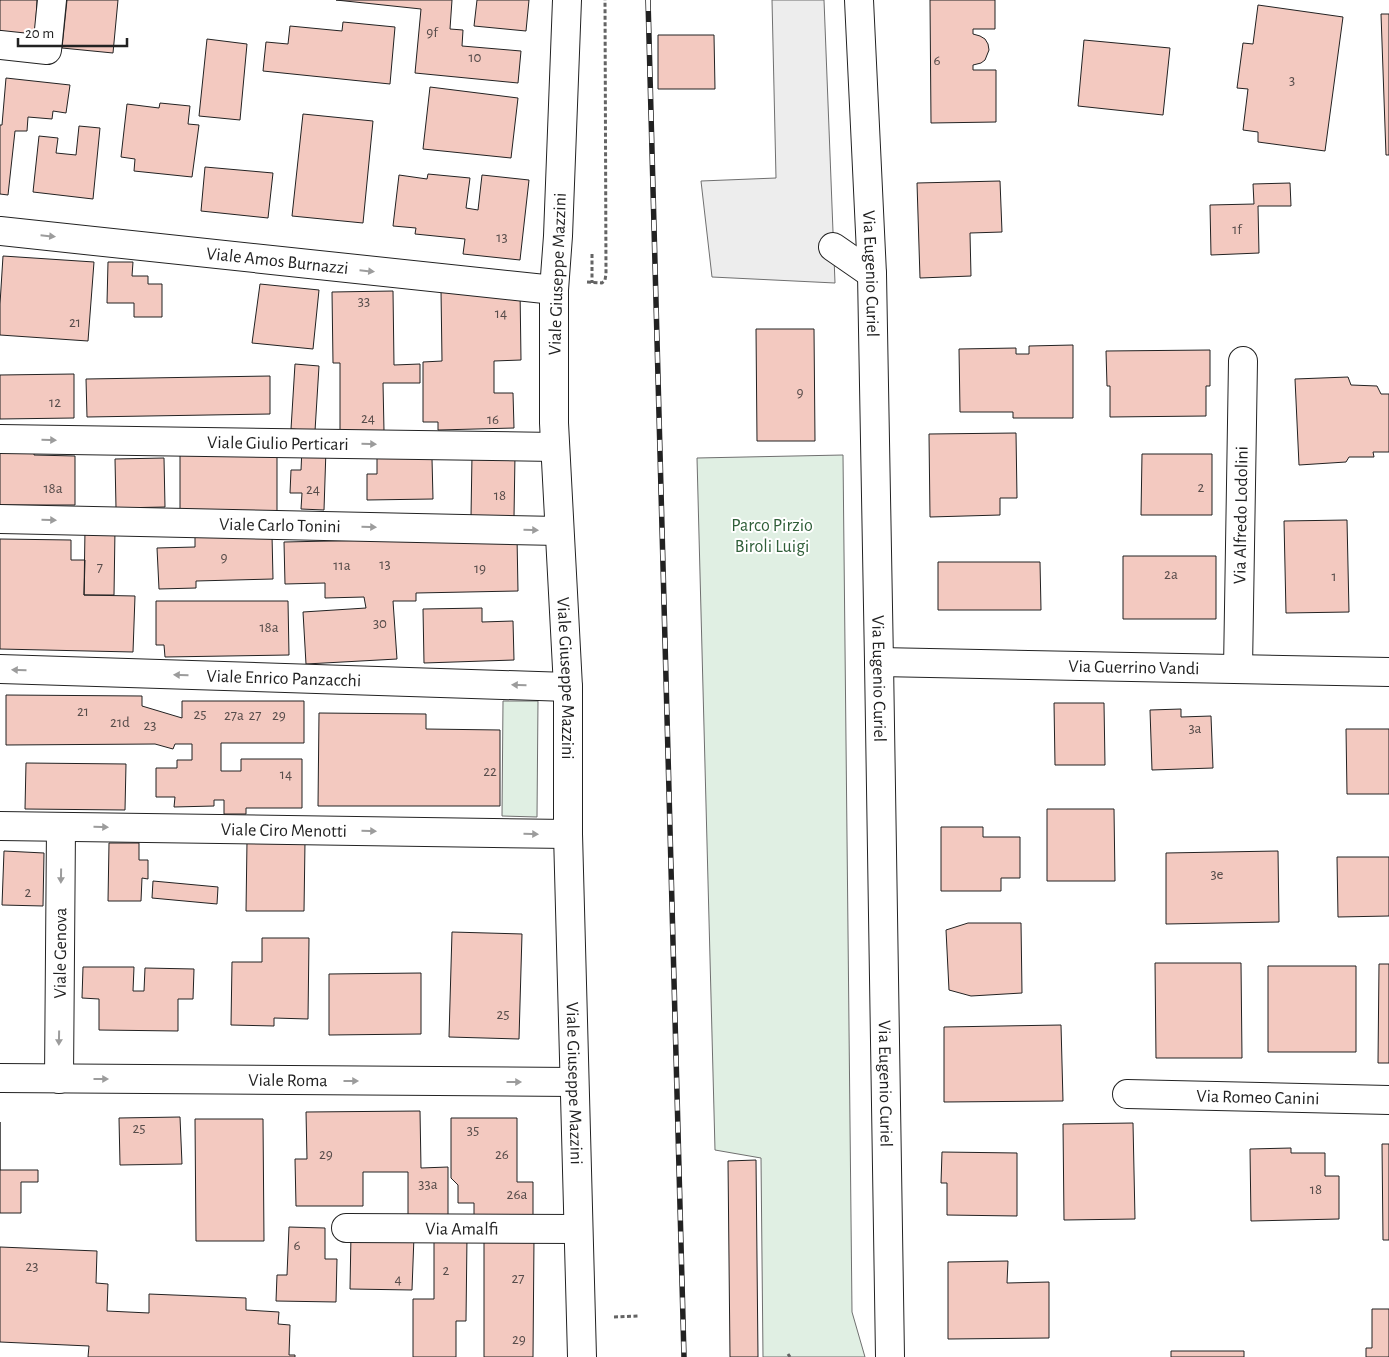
<svg xmlns="http://www.w3.org/2000/svg" width="1389" height="1357" font-family="'Alegreya Sans',sans-serif">
	<rect width="100%" height="100%" fill="#fff"/>
	<path fill="#e0efe3" stroke="#6f6f6f" d="M843 455 852 1312 865 1357H763L761 1158 715 1150 697 458Z
		M503 701H538L537 817 502 816Z"/>
	<path fill="#ededed" stroke="#6f6f6f" d="M772 0H824L835 283 712 277 701 181 776 178Z"/>
	<path fill="#f3c9c0" stroke="#222" d="M0 0H37L35 40 0 38Z
		M67 0H118L113 53 62 48Z
		M336 0H452L450 29 463 30 462 46 521 51 518 83 415 73 421 9Z
		M477 0H529L526 31 474 26Z
		M930 0H995V29H973V34L980 36 985 39 988 44 989 50 985 60 981 63 973 65V70H996V122L931 123Z
		M1258 5 1343 17 1325 151 1258 142V132L1243 130 1248 89 1237 88 1243 43 1253 44Z
		M1381 14H1389V155H1386Z
		M343 22 395 27 390 84 263 71 266 42 288 44 290 26 342 31Z
		M658 35H714L715 89H658Z
		M207 39 247 44 240 120 199 116Z
		M1084 40 1170 48 1163 115 1078 106Z
		M6 78 70 85 66 113 53 111 52 119 28 117 27 131H15L8 195 0 194V125H2Z
		M430 87 518 98 511 158 423 149Z
		M160 103 190 106 188 124 199 125 192 177 134 171 135 159 121 157 127 104 159 108Z
		M303 114 373 121 363 223 292 216Z
		M79 126 100 128 93 199 33 192 39 136 58 138 56 153 76 155Z
		M205 167 273 173 268 218 201 211Z
		M428 174 470 178 466 208 478 210 482 175 529 180 520 260 463 254 465 239 415 234 416 228 393 226 399 175 427 179Z
		M1000 181 1002 232 970 233 971 276 920 278 917 183Z
		M1290 183 1291 206H1258L1259 253 1211 255 1210 205 1254 204 1253 184Z
		M3 256 94 262 88 341 0 335V304Z
		M108 262H133L132 276H148V284H162V317H134V303H107Z
		M260 284 319 290 313 349 252 343Z
		M520 289 521 360 494 361V393H513L514 428 438 430V422H423V362L442 361 441 290Z
		M393 291 394 365 420 364V383H383L384 431H340V363H333L332 292Z
		M756 329H814L815 441H757Z
		M1073 345V418H1013V412H960L959 349 1016 348V354H1029V346Z
		M1210 350V386H1206V416L1110 417V386H1107L1106 351Z
		M295 364 319 366 315 431 291 429Z
		M74 374V418L0 419V375Z
		M270 376V414L87 417 86 379Z
		M1348 377 1351 385 1377 386 1381 394H1389V452H1373L1374 457H1349L1346 462 1299 465 1295 379Z
		M1016 433 1017 498H1000V515L930 517 929 434Z
		M302 448 326 449 324 510 301 509 302 493H290L291 470H301Z
		M0 449 34 450V455L75 456V505H0Z
		M277 454V515L180 517V455Z
		M1142 454H1212V515H1141Z
		M472 455H515L514 517H471Z
		M377 457 432 459 433 499 367 500V474H377Z
		M164 458 165 507 116 508 115 459Z
		M1347 520 1349 612 1286 613 1284 521Z
		M85 529H115L114 595H84Z
		M272 535 273 579 196 581V588L159 589 157 548 195 547V537Z
		M517 537 518 591 416 593V601H393L397 659 306 664 303 612 366 608 364 597 325 598V583L285 584 284 542Z
		M0 539 71 540V560H85L84 595 135 596 133 652 0 649Z
		M1123 556H1216V619H1123Z
		M938 562H1040L1041 610H938Z
		M156 601H288L289 655 165 657 164 645H156Z
		M482 608V622L513 621 514 660 424 663 423 609Z
		M6 695 142 696V706L182 718V701H304V743H221V771H241V759H302V808H246V814H224V800H214V806L174 807 175 797H156V768H177V760H192V744H175L173 749 155 744 6 745Z
		M1054 703H1104L1105 765H1055Z
		M1181 709V717L1211 716 1213 768 1152 770 1150 710Z
		M319 713 426 714V729L500 730V806H318Z
		M1346 729H1389V794H1347Z
		M26 763 126 764 125 810 25 809Z
		M1047 809H1114L1115 881H1047Z
		M941 827H983V837H1020V878H1001V891H941Z
		M247 841 305 842 304 911H246Z
		M109 843H139V860H148V879L142 878 141 901H108Z
		M4 851 44 853 43 906 2 905Z
		M1278 851 1279 922 1166 924V853Z
		M1337 857H1389V916L1338 917Z
		M153 881 218 887 217 904 152 898Z
		M968 923H1021L1022 993 971 996 949 990 946 930Z
		M452 932 522 934 519 1039 449 1037Z
		M262 938H309L308 1019 274 1018V1026L231 1025 232 962H262Z
		M1155 963H1241L1242 1058H1156Z
		M1379 964H1389V1063H1378Z
		M1268 966H1356V1052H1268Z
		M83 967H134L133 991H144L145 968 194 969 193 999H178V1031L99 1030V999L82 998Z
		M421 973V1034L329 1035V974Z
		M1061 1025 1063 1101 944 1102V1027Z
		M420 1111 421 1168 448 1167V1218H408V1172H363V1206H296L295 1159H307L306 1112Z
		M180 1117 182 1164 120 1165 119 1118Z
		M451 1118H517V1182H533V1225H474V1203H458V1185L451 1178Z
		M195 1119H263L264 1241H196Z
		M0 1122V1170H38V1182H21V1213H0Z
		M1133 1123 1135 1219 1064 1220 1063 1124Z
		M1382 1144H1389V1240H1383Z
		M1291 1148V1153H1325V1176H1339V1219L1251 1221 1250 1149Z
		M942 1152 1017 1153V1216L947 1215V1183H941Z
		M756 1160 758 1357H730L728 1161Z
		M289 1227 325 1228V1259H337L336 1302 276 1301 277 1275H287Z
		M351 1235 414 1236 412 1290 350 1289Z
		M434 1236H467L466 1321H456V1357H413V1299H434Z
		M484 1239H534L533 1357H484Z
		M0 1247 97 1251 96 1283 108 1284 107 1311 149 1313V1294L246 1298V1310L279 1312 278 1324 290 1325 289 1355H295V1357H88L89 1346 0 1342Z
		M1008 1261 1007 1283 1049 1282V1338L948 1339V1262Z
		M1372 1309H1389V1357H1366V1348H1372Z
		M1171 1351H1244V1357H1171Z"/>
	<g fill="none" stroke-linecap="round" stroke-linejoin="round">
		<defs>
			<g id="minor">
				<path id="s1" d="M567 0 558 236 554 290V423L568 687V834L582 1357"/>
				<path id="s2" d="M859 0 872 274 879 662 890 1357"/>
				<path d="M0 45 47 50 52 0"/>
				<path id="s3" d="M0 231 554 290"/>
				<path d="M833 247 872 274"/>
				<path id="s4" d="M0 439 555 447"/>
				<path id="s5" d="M0 519 559 531"/>
				<path id="s6" d="M879 662 1389 672"/>
				<path id="s7" d="M0 669 568 687"/>
				<path id="s8" d="M1238 669 1243 361"/>
				<path id="s9" d="M0 826 568 834"/>
				<path id="s10" d="M0 1078 574 1082"/>
				<path id="s11" d="M59 1079 61 827"/>
				<path id="s12" d="M1127 1094 1389 1100"/>
				<path id="s13" d="M346 1228 578 1229"/>
			</g>
		</defs>
		<use href="#minor" stroke="#222" stroke-width="30"/>
		<path stroke="#646464" stroke-width="3" stroke-dasharray="4 2.5" stroke-linecap="butt" d="M592 254V283
			M587 282 602 283 605 280 606 274 605 0
			M614 1317 638 1316
			M788 1354 790 1357"/>
		<use href="#minor" stroke="#fff" stroke-width="28"/>
		<defs>
			<path id="rail" d="M648 0 684 1357"/>
		</defs>
		<use href="#rail" stroke="#222" stroke-width="5.5"/>
		<use href="#rail" stroke="#fff" stroke-width="4" stroke-dasharray="11" stroke-linecap="butt"/>
	</g>
	<defs><path id="oneway-solid" d="M-6-.8H1V-3.2L6.5 0L1 3.2V.8H-6Z" transform="scale(1.25)"/></defs>
	<g fill="#9c9c9c">
		<use href="#oneway-solid" transform="translate(48 236) rotate(6)"/>
		<use href="#oneway-solid" transform="translate(367 271) rotate(6)"/>
		<use href="#oneway-solid" transform="translate(49 440) rotate(1)"/>
		<use href="#oneway-solid" transform="translate(369 444) rotate(1)"/>
		<use href="#oneway-solid" transform="translate(49 520) rotate(1)"/>
		<use href="#oneway-solid" transform="translate(369 527) rotate(1)"/>
		<use href="#oneway-solid" transform="translate(531 530) rotate(1)"/>
		<use href="#oneway-solid" transform="translate(19 670) rotate(-178)"/>
		<use href="#oneway-solid" transform="translate(181 675) rotate(-178)"/>
		<use href="#oneway-solid" transform="translate(519 685) rotate(-178)"/>
		<use href="#oneway-solid" transform="translate(101 827) rotate(1)"/>
		<use href="#oneway-solid" transform="translate(369 831) rotate(1)"/>
		<use href="#oneway-solid" transform="translate(531 834) rotate(1)"/>
		<use href="#oneway-solid" transform="translate(61 876) rotate(91)"/>
		<use href="#oneway-solid" transform="translate(59 1038) rotate(91)"/>
		<use href="#oneway-solid" transform="translate(101 1079)"/>
		<use href="#oneway-solid" transform="translate(351 1081)"/>
		<use href="#oneway-solid" transform="translate(514 1082)"/>
	</g>
	<g text-anchor="middle" stroke-width="4" stroke-linejoin="round" paint-order="stroke">
		<g font-size="15" fill="#564c4a">
			<text x="432" y="37">9f</text>
			<text x="475" y="62">10</text>
			<text x="937" y="65">6</text>
			<text x="1292" y="85">3</text>
			<text x="1237" y="234">1f</text>
			<text x="502" y="242">13</text>
			<text x="364" y="306">33</text>
			<text x="501" y="318">14</text>
			<text x="75" y="327">21</text>
			<text x="800" y="397">9</text>
			<text x="55" y="407">12</text>
			<text x="368" y="423">24</text>
			<text x="493" y="424">16</text>
			<text x="1201" y="492">2</text>
			<text x="53" y="493">18a</text>
			<text x="313" y="494">24</text>
			<text x="500" y="500">18</text>
			<text x="224" y="562">9</text>
			<text x="385" y="569">13</text>
			<text x="342" y="570">11a</text>
			<text x="100" y="572">7</text>
			<text x="480" y="573">19</text>
			<text x="1171" y="579">2a</text>
			<text x="1334" y="581">1</text>
			<text x="380" y="628">30</text>
			<text x="269" y="632">18a</text>
			<text x="83" y="716">21</text>
			<text x="200" y="719">25</text>
			<text x="234" y="720">27a</text>
			<text x="255" y="720">27</text>
			<text x="279" y="720">29</text>
			<text x="120" y="727">21d</text>
			<text x="150" y="730">23</text>
			<text x="1195" y="733">3a</text>
			<text x="490" y="776">22</text>
			<text x="286" y="779">14</text>
			<text x="1217" y="879">3e</text>
			<text x="28" y="897">2</text>
			<text x="503" y="1019">25</text>
			<text x="139" y="1133">25</text>
			<text x="473" y="1135">35</text>
			<text x="326" y="1159">29</text>
			<text x="502" y="1159">26</text>
			<text x="428" y="1189">33a</text>
			<text x="1316" y="1194">18</text>
			<text x="517" y="1199">26a</text>
			<text x="297" y="1250">6</text>
			<text x="32" y="1271">23</text>
			<text x="446" y="1275">2</text>
			<text x="518" y="1283">27</text>
			<text x="398" y="1284">4</text>
			<text x="519" y="1344">29</text>
		</g>
		<g font-size="18" fill="#222" stroke="#fff">
			<text dy="6" stroke="none"><textPath href="#s3" startOffset="279">Viale Amos Burnazzi</textPath></text>
			<text dy="6" stroke="none"><textPath href="#s2" startOffset="274">Via Eugenio Curiel</textPath></text>
			<text transform="translate(557 274) rotate(-88)" y="6">Viale Giuseppe Mazzini</text>
			<text dy="6" stroke="none"><textPath href="#s4" startOffset="278">Viale Giulio Perticari</textPath></text>
			<text dy="6" stroke="none"><textPath href="#s8" startOffset="154">Via Alfredo Lodolini</textPath></text>
			<text dy="6" stroke="none"><textPath href="#s5" startOffset="280">Viale Carlo Tonini</textPath></text>
			<text dy="6" stroke="none"><textPath href="#s6" startOffset="255">Via Guerrino Vandi</textPath></text>
			<text dy="6" stroke="none"><textPath href="#s7" startOffset="284">Viale Enrico Panzacchi</textPath></text>
			<text dy="6" stroke="none"><textPath href="#s1" startOffset="679">Viale Giuseppe Mazzini</textPath></text>
			<text dy="6" stroke="none"><textPath href="#s2" startOffset="679">Via Eugenio Curiel</textPath></text>
			<text dy="6" stroke="none"><textPath href="#s9" startOffset="284">Viale Ciro Menotti</textPath></text>
			<text dy="6" stroke="none"><textPath href="#s11" startOffset="126">Viale Genova</textPath></text>
			<text dy="6" stroke="none"><textPath href="#s10" startOffset="288">Viale Roma</textPath></text>
			<text dy="6" stroke="none"><textPath href="#s1" startOffset="1084">Viale Giuseppe Mazzini</textPath></text>
			<text dy="6" stroke="none"><textPath href="#s2" startOffset="1084">Via Eugenio Curiel</textPath></text>
			<text dy="6" stroke="none"><textPath href="#s12" startOffset="131">Via Romeo Canini</textPath></text>
			<text dy="6" stroke="none"><textPath href="#s13" startOffset="116">Via Amalfi</textPath></text>
		</g>
		<g font-size="18" fill="#2f5e38" stroke="#fff">
			<text x="772" y="531">Parco Pirzio<tspan x="772" dy="21">Biroli Luigi</tspan></text>
		</g>
	</g>
	<path d="M18 38v8h109v-8" fill="none" stroke="#222222" stroke-width="2.5"/>
	<text x="25" y="38" font-size="15" fill="#222222" stroke="#ffffff" stroke-width="4" paint-order="stroke">20 m</text>
</svg>
